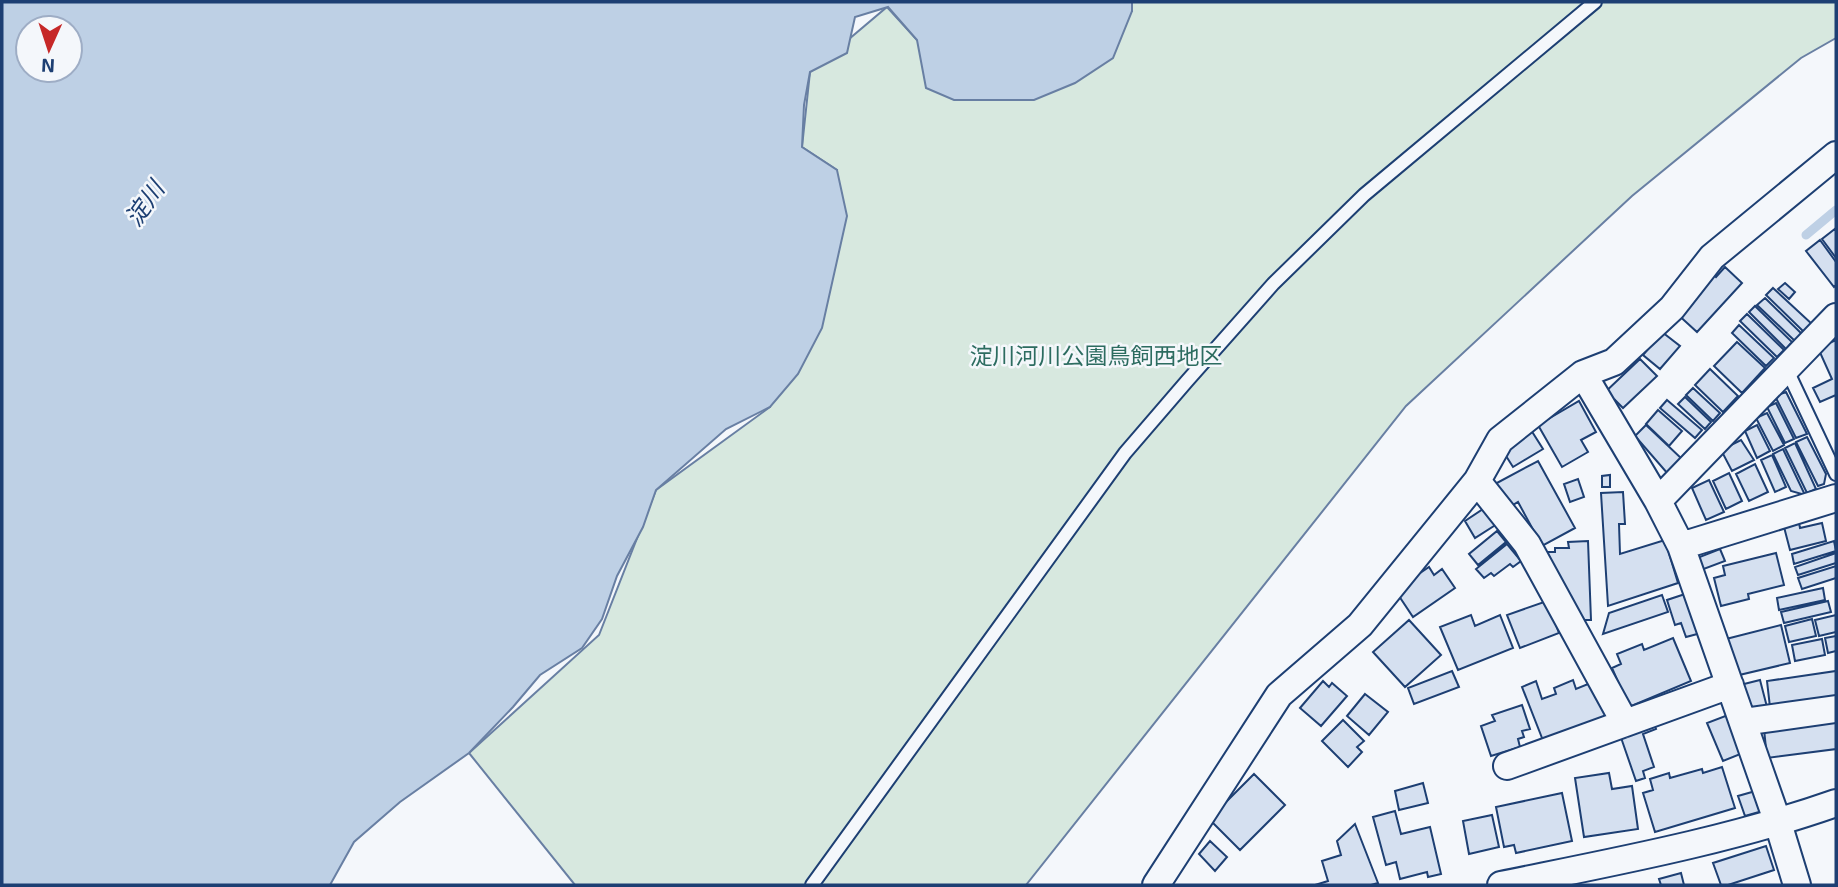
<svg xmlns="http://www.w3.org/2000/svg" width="1838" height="887" font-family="'Exo 2','Noto Sans JP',sans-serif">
	<rect width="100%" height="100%" fill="#f4f7fb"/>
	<path fill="#d7e8df" stroke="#687fa3" stroke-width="2" d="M1132 2H1836V38L1801 58 1632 196 1406 406 1026 885H575L469 753 599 635 656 490 770 407 837 170 802 147 810 72 887 7 917 40 1132 11Z"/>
	<path fill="#bed0e5" stroke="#687fa3" stroke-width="2" fill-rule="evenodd" d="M2 2H1132V11L1113 58 1075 83 1034 100H954L926 88 917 40 888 7 855 17 847 53 810 72 804 105 802 147 837 170 847 216 822 328 798 374 770 407 726 429 656 490 643 527 617 576 602 619 582 648 540 675 513 707 469 753 400 802 354 842 330 885H2ZM28 28H70V70H28Z"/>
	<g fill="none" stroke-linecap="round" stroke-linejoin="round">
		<path stroke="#bed0e5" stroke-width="9" d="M1806 235 1836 210"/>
	</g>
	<path fill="#d5e0f0" stroke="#1d3f73" stroke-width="2" d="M1836 228V258L1822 239Z
		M1820 240 1836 262V285L1834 287 1806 251Z
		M1725 267 1742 283 1697 332 1675 312 1711 272 1716 277Z
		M1785 283 1795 292 1789 299 1778 289Z
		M1773 288 1813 325 1805 333 1766 295Z
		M1765 298 1803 335 1796 342 1757 305Z
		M1755 306 1792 342 1786 349 1749 312Z
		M1747 314 1784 350 1777 357 1740 321Z
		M1739 325 1774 358 1766 366 1732 333Z
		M1662 332 1680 346 1660 369 1643 355Z
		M1836 340V395L1820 402 1813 388 1832 379 1818 348Z
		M1737 342 1765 368 1742 393 1714 366Z
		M1640 359 1657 376 1623 408 1615 400 1610 405 1601 396Z
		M1710 369 1738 396 1723 412 1695 385Z
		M1693 388 1720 413 1713 421 1686 395Z
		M1786 392 1807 434 1796 438 1775 396Z
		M1685 397 1711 422 1705 429 1678 404Z
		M1667 400 1702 430 1695 438 1660 408Z
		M1579 401 1596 432 1581 440 1588 452 1562 467 1538 425Z
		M1776 403 1794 439 1785 443 1767 407Z
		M1658 410 1682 431 1669 446 1646 424Z
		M1767 413 1784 445 1773 451 1756 418Z
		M1646 425 1682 459 1668 474 1635 436Z
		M1757 425 1770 451 1757 458 1745 431Z
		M1531 430 1543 449 1513 467 1501 448Z
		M1807 437 1826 474 1824 484 1818 486 1796 442Z
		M1741 440 1754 460 1732 471 1721 450Z
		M1795 443 1816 489 1807 493 1785 448Z
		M1783 449 1805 495 1791 491 1773 454Z
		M1772 455 1786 487 1775 492 1761 460Z
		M1538 461 1575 528 1542 546 1518 502 1508 508 1495 484Z
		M1755 464 1768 492 1749 501 1736 474Z
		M1729 473 1742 501 1726 509 1713 481Z
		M1610 475V487H1602V476Z
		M1578 479 1584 497 1570 502 1564 484Z
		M1709 480 1724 512 1706 520 1692 488Z
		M1623 492 1625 524H1619L1620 554 1665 540 1678 583 1608 606 1601 493Z
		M1486 507 1497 524 1475 538 1465 521Z
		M1799 523 1800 528 1822 523 1826 541 1790 550 1784 527Z
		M1497 531 1506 542 1478 565 1469 554Z
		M1588 541 1591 620H1575L1546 552H1555V548H1569L1568 542Z
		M1834 541 1836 551 1794 564 1792 554Z
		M1507 544 1521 561 1513 567 1510 564 1494 576 1491 573 1484 578 1476 569Z
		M1720 549 1725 561 1701 570 1697 558Z
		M1776 553 1784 585 1748 594 1749 599 1721 606 1714 578 1725 575 1723 566Z
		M1836 553V563L1798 575 1795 567Z
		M1836 566V578L1802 589 1798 578Z
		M1429 567 1434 575 1442 569 1455 588 1413 617 1395 590Z
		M1823 588 1825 600 1779 610 1777 598Z
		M1688 593 1701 633 1686 637 1681 623 1675 625 1667 600Z
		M1662 595 1668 612 1603 634 1609 613Z
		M1547 601 1559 633 1520 648 1507 615Z
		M1828 601 1831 612 1784 623 1781 612Z
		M1471 615 1475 626 1500 615 1513 648 1458 670 1440 627Z
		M1836 615V632L1819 636 1815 620Z
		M1812 619 1816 636 1789 642 1785 626Z
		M1409 620 1441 655 1405 687 1373 652Z
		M1781 625 1790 663 1735 676 1726 639Z
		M1836 636V651L1828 653 1825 638Z
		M1673 638 1691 681 1629 707 1612 668 1621 664 1617 654 1642 644 1644 650Z
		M1822 639 1825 655 1795 661 1792 645Z
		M1452 671 1459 687 1414 704 1408 688Z
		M1836 671V697L1770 707 1767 681Z
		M1573 680 1576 689 1593 682 1613 716 1544 743 1522 687 1536 681 1542 699 1556 694 1554 688Z
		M1760 680 1767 707 1746 712 1740 685Z
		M1323 681 1329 687 1332 683 1347 696 1321 726 1300 708Z
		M1365 694 1388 712 1369 735 1347 716Z
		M1522 705 1530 729 1522 731 1524 737 1518 739 1520 747 1491 756 1481 726 1495 721 1492 715Z
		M1728 715 1743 753 1723 761 1707 723Z
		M1652 718 1656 729 1643 734 1654 767 1643 771 1645 778 1636 781 1618 729Z
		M1343 720 1364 741 1357 747 1362 752 1348 767 1322 741Z
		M1836 720V749L1767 758 1764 729Z
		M1722 767 1735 808 1655 832 1643 793 1653 790 1650 779 1669 773 1670 778 1702 769 1703 773Z
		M1609 773 1612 789 1632 786 1638 829 1584 837 1575 778Z
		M1254 774 1285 805 1240 850 1209 819Z
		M1423 783 1428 803 1399 810 1395 791Z
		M1759 790 1766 810 1745 816 1738 796Z
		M1562 793 1572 841 1516 853 1514 845 1504 847 1496 807Z
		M1395 811 1401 834 1430 827 1441 874 1428 877 1427 872 1400 879 1396 862 1386 865 1373 817Z
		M1492 815 1499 847 1469 854 1463 821Z
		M1355 824 1378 883 1371 885H1315L1328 881 1322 861 1341 855 1337 841Z
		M1210 841 1227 857 1215 871 1199 854Z
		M1766 846 1774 870 1728 885H1721L1713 863Z
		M1681 873 1684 885H1661L1659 879Z"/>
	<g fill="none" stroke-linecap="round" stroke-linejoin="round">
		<defs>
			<path id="service" d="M1786 368 1836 474
				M812 885 1125 453 1187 381 1273 284 1364 195 1595 2"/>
			<path id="minor" d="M1583 374 1658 501 1681 546 1778 823 1797 885
				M1477 481 1527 544 1625 723
				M1658 501 1836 317
				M1681 546 1836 498
				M1743 722 1836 709
				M1507 766 1730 685
				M1156 885 1279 695 1360 625 1477 481 1500 440 1583 374 1614 362 1672 308 1712 257 1836 155
				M1501 885C1613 862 1728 841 1836 803"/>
		</defs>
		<use href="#service" stroke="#1d3f73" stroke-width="16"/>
		<use href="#minor" stroke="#1d3f73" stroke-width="30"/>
		<use href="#service" stroke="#f4f7fb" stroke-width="12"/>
		<use href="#minor" stroke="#f4f7fb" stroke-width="26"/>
	</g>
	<g text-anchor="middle" stroke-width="5" stroke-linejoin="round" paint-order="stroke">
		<g font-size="23" fill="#2c6c60" stroke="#f4f7fb">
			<text x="1096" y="364">淀川河川公園鳥飼西地区</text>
		</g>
		<g font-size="24" font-style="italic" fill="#1d3f73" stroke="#f4f7fb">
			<text transform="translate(145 204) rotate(-55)" y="8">淀川</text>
		</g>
	</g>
	<rect width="1838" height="887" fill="none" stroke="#1d3f73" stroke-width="7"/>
	<g transform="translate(49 49) rotate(183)"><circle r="33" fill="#f4f7fb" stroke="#9eadc5" stroke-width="2"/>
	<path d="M0-5L12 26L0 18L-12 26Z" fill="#c62828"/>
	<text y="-10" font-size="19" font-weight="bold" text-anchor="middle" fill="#1d3f73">N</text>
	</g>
</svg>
